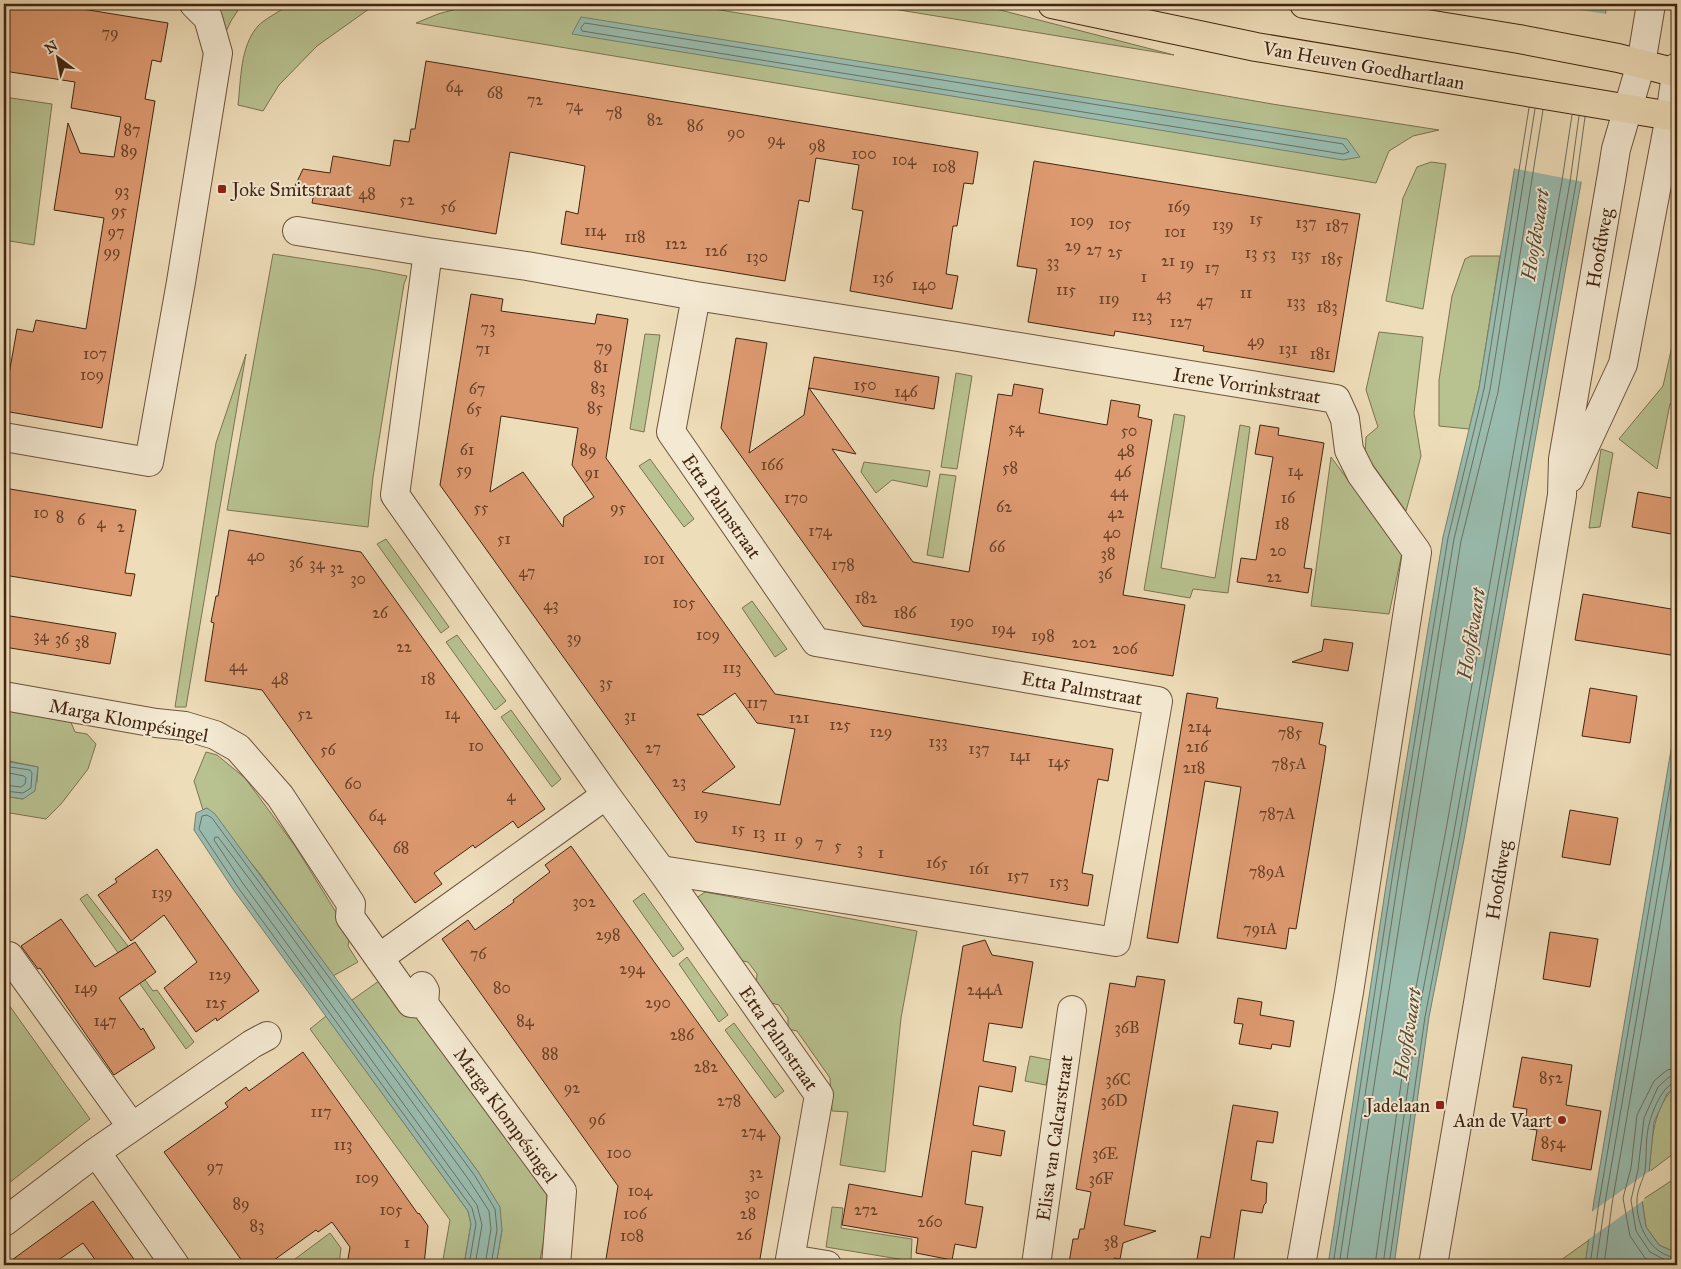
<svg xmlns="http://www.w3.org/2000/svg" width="1681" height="1269" font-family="'IM FELL Great Primer',serif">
	<rect width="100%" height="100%" fill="#eeddb9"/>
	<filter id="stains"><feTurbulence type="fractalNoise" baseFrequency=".004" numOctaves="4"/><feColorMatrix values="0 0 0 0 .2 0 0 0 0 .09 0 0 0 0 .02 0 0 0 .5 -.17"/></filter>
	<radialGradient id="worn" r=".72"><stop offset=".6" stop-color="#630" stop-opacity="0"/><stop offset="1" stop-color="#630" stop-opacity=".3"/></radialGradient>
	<path fill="#b8c190" stroke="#7d7350" d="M211 4H242L231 21 222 40V16Z
		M290 4H376L317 46 279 85 263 111 238 105C241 80 240 46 258 26 263 20 282 10 290 4Z
		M475 4H684L993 55 1272 104 1439 130 1413 136 1389 151 1376 183 416 23 438 14Z
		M862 4H977L1174 55 881 7Z
		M4 97 52 104 34 245 4 240Z
		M1431 162 1446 164 1423 309 1386 301 1403 198 1417 167Z
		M273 254 371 269 407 276 404 284 373 477 368 527 227 510Z
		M1471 256H1500L1479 388 1469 429 1439 426V380L1452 296 1465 259Z
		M1677 324V397L1670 404 1657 469 1619 439 1663 386Z
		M1379 332 1423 337 1414 413 1421 456 1406 511 1365 454 1366 437 1378 427 1366 390Z
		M645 334 660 335 644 432 630 429Z
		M246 354 186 707H175L216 443Z
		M956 373 972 376 957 469 941 467Z
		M1174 414 1185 416 1161 568 1215 578 1240 425 1250 427 1228 593 1193 589 1190 598 1144 590Z
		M1601 449 1613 453 1600 527 1589 528Z
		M1331 457 1402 553 1389 614 1311 606Z
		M650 459 694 519 684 527 639 466Z
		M864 462 930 471 927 487 892 480 876 493 861 472Z
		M940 474 956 476 943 558 927 555Z
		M386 539 449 627 441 633 377 544Z
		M752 601 787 649 775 657 742 608Z
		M457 635 506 701 495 710 446 642Z
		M4 704 67 713 75 732 87 734 96 744 88 769 61 804 46 819 4 812V796L23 799 37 782 38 767 4 760Z
		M511 710 561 779 552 787 501 717Z
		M206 752 217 755 245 778 295 846 350 935 348 946 358 962 333 976 260 874 207 808 203 810 194 781Z
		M705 892 917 931 901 1018 885 1172 840 1165 848 1112 832 1111 830 1078 797 1031 788 1029V1018L779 1005 768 1002 756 986 757 974 748 962 738 960 695 899Z
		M644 893 684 949 673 957 633 901Z
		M87 894 128 946 124 950 153 991 157 990 194 1042 186 1049 80 899Z
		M687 957 728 1015 719 1022 679 964Z
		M386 976 547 1191 545 1234 539 1265H496L502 1230 479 1173 352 1000Z
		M4 998 90 1119 4 1187Z
		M326 1016 468 1211 471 1224 464 1265H442L450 1220 310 1029Z
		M734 1023 784 1091 775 1098 725 1030Z
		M1030 1056 1051 1060 1046 1085 1025 1081Z
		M1677 1085V1151L1649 1172C1652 1141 1652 1107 1677 1085Z
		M1677 1177V1253L1659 1245 1646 1227 1642 1200Z
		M832 1207 843 1208 841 1228 912 1239 911 1261 826 1247Z
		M330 1233 341 1248 339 1265H287Z
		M1589 1240 1585 1265H1554Z"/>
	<path fill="#99bcaf" stroke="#76806f" d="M1541 4H1607L1581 183 1464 839 1429 1017 1394 1265H1328L1387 879 1443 537 1479 388Z
		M581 17 1347 139 1360 157 1343 160 572 34Z
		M1677 715V995L1675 1008 1677 1022V1085L1667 1094 1654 1122 1649 1172 1642 1200 1646 1227 1659 1245 1677 1253V1265H1585L1594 1201Z
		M4 761 38 767 35 791 23 799 4 796Z
		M207 808 215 814 479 1173 500 1207 502 1230 496 1265H464L471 1224 468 1211 233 889 194 830 196 813Z"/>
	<path fill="#eeddb9" d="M1538 4 1607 14 1584 182 1512 168Z
		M1651 1170 1644 1200 1586 1241 1590 1213Z"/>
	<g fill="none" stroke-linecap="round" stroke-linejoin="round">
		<path stroke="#6e7060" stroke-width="1" d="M585 23 1343 144 1349 152 1343 154 582 31 581 28Z
			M4 766 30 770 32 773 31 788 23 793 4 791
			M4 772 24 776 26 778 25 784 21 787 4 785
			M1677 1076 1669 1077 1658 1087 1644 1118 1638 1170 1631 1200 1636 1231 1650 1252 1671 1263 1677 1264
			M1677 1082C1664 1083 1653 1109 1650 1121 1645 1136 1647 1154 1645 1171 1643 1180 1637 1190 1637 1200 1636 1225 1650 1255 1677 1258
			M469 1265 476 1224 472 1208 237 886 199 829 202 816 207 815 212 818 475 1176 495 1209 497 1230 491 1265
			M475 1265 482 1225 477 1205 242 882 214 840 215 837H218L251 881 469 1180 489 1211 491 1229 485 1265
			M1333 1265 1392 879 1448 538 1484 389 1529 108
			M1339 1265 1398 880 1454 539 1490 390 1535 109
			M1346 1265 1406 881 1461 541 1498 392 1543 110
			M1375 1265 1411 1014 1445 835 1562 181 1572 115
			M1383 1265 1418 1016 1453 837 1570 182 1579 116
			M1389 1265 1425 1017 1459 838 1576 183 1585 117
			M1590 1265 1599 1202 1677 744
			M1596 1265 1605 1203 1677 781
			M1604 1265 1612 1204 1677 826
			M1658 1265 1645 1258 1630 1236 1623 1198 1631 1168 1637 1115 1654 1081 1667 1070 1677 1068"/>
	</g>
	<path fill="#dd9970" stroke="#422510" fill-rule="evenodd" d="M4 4H52L168 23 161 62 152 60 145 99 155 101 102 428 4 411V380H8L17 329 33 332 36 320 86 329 104 218 54 210 68 123 80 153 114 157 121 117 71 108 75 82 4 71Z
		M426 61 978 152 973 184 964 183 957 226H953L946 274 958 276 952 309 850 291 863 211 852 209 859 165 816 158 809 202 799 200 785 281 561 244 566 211 578 214 585 166 565 162 510 152 496 234 312 203 314 193 293 190 303 169 330 173 333 156 390 166 394 140 409 142 411 129H415Z
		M1034 161 1360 214 1334 372 1203 351 1204 346 1151 337 1115 331 1114 336 1028 322 1037 269 1017 266Z
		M471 294 503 299 501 311 595 324 597 314 628 319 606 458 775 694 1113 749 1108 781 1098 779 1082 873 1093 875 1088 906 696 842 440 485ZM501 416 578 428 572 465 594 497 564 517 563 527 523 472 490 492ZM735 693 757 723 795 729 780 805 702 792 735 767 697 714 703 715Z
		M736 338 767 343 749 453 804 415 814 357 939 377 934 409 809 388 856 454 832 449 913 562 969 572 998 394 1012 396 1014 384 1043 389 1039 413 1107 425 1111 400 1140 405 1138 417 1152 420 1123 595 1185 605 1173 676 863 626 721 428Z
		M1260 425 1279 428 1278 435 1324 443 1304 568 1312 569 1308 593 1237 582 1241 558 1256 560 1273 457 1255 454Z
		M4 488 136 510 125 573 135 574 131 596 4 575Z
		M1638 492 1677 499V535L1632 527Z
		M229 530 361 552 545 809 518 828 513 821 475 848 473 845 434 873 442 884 415 903 262 690 205 681 214 623 211 622 216 596H218Z
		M1583 594 1677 610V656L1575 640Z
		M4 615 116 633 110 664 4 647Z
		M1324 639 1353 643 1348 671 1292 662 1322 651Z
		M1590 688 1637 696 1630 743 1582 736Z
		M1187 693 1218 698 1216 708 1323 723 1319 744 1326 746 1324 761 1296 929 1289 928 1286 949 1217 938 1241 787 1205 781 1178 943 1147 938Z
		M1570 810 1618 818 1610 865 1562 857Z
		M571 846 780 1137 759 1265H605L618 1186 442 939 468 920 475 930 514 902 513 900 550 872 545 865Z
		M157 849 259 991 217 1021 216 1018 196 1032 164 988 197 962 164 915 131 941 98 895 117 882 115 879Z
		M61 919 95 967 135 942 156 972 119 998 141 1030 143 1028 155 1048 114 1075 40 968 38 969 21 946Z
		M1550 932 1598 939 1590 987 1543 979Z
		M985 940 992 955 1033 962 1022 1028 989 1023 983 1061 1016 1067 1012 1092 979 1086 973 1125 1005 1131 1001 1156 972 1151 965 1204 983 1207 976 1248 955 1244 952 1260 916 1253 918 1238 842 1225 849 1184 922 1197 963 946Z
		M1137 976 1165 980 1124 1225 1156 1231 1123 1243 1120 1259 1114 1258 1113 1265H1074L1075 1263H1069L1073 1239H1078L1080 1229H1084L1091 1192 1076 1189 1110 983 1135 987Z
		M1238 998 1262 1002 1260 1015 1294 1021 1290 1047 1272 1044 1271 1049 1239 1044 1243 1024 1234 1023Z
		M303 1052 418 1214 419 1213 428 1226 424 1265H347L350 1247 332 1222 318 1232 316 1230 267 1265H245L164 1152 228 1107 225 1103 246 1087 249 1091Z
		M1522 1057 1572 1065 1566 1105 1601 1111 1591 1170 1532 1160 1537 1130 1524 1128 1527 1109 1513 1107Z
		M1233 1105 1278 1112 1273 1143 1257 1141 1251 1180 1267 1183 1266 1203 1264 1205 1262 1213 1241 1210 1233 1265H1196L1201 1236 1210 1238Z
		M93 1201 138 1265H99L83 1243 51 1265H5Z"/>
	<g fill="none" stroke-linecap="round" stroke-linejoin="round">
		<defs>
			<path id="minor" d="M297 231 428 252
				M696 296 671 432 816 642 1158 701 1116 942 661 870 606 795 395 495 428 252 527 266 696 296 958 337 1336 399 1345 419 1349 450 1361 474 1417 552 1349 992 1301 1265
				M4 437 149 462 181 282 218 53 208 18 194 4
				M1570 478 1623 364 1670 116 1677 67
				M4 696 156 723 185 726 215 735 238 748 280 796 351 904 350 917 411 1003 424 1004
				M661 870 819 1095 790 1259
				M9 956 132 1127
				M379 958 606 795
				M422 986 425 991 424 1004 562 1191 556 1265
				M96 1152 175 1265
				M4 1222 96 1152 252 1044 267 1036
				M790 1265V1259L827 1265
				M1036 1265 1072 1010
				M1433 1265 1478 1003 1562 495 1563 459 1612 174 1616 149 1641 64 1651 4"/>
			<path id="major" d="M1052 4 1256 47 1677 117
				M1304 4 1519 39 1618 58 1677 73"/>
		</defs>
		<use href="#minor" stroke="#6d533a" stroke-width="30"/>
		<use href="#major" stroke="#422510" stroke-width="30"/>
		<use href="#minor" stroke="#f4e9d2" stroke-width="28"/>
		<use href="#major" stroke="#eeddb9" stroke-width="28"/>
	</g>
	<g fill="#8f2418" stroke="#f4e9d2" stroke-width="2">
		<rect x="217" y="184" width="10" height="10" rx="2.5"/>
		<rect x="1435" y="1100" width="10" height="10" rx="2.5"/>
		<circle cx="1562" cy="1120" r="5"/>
	</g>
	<g text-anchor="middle" stroke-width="4" stroke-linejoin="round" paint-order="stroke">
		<g font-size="16" fill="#694228">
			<text x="110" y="38">79</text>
			<text x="454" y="92">64</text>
			<text x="495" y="98">68</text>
			<text x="535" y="105">72</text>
			<text x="574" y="111">74</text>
			<text x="614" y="118">78</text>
			<text x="655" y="125">82</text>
			<text x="695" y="131">86</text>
			<text x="132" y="135">87</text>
			<text x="736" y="138">90</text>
			<text x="776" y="145">94</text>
			<text x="817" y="151">98</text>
			<text x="129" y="156">89</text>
			<text x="864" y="159">100</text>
			<text x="904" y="165">104</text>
			<text x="944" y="172">108</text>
			<text x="122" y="196">93</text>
			<text x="367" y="199">48</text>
			<text x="407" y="205">52</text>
			<text x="448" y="212">56</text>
			<text x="1179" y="212">169</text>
			<text x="119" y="216">95</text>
			<text x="1256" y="224">15</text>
			<text x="1082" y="226">109</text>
			<text x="1306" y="228">137</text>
			<text x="1120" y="229">105</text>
			<text x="1223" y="230">139</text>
			<text x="1337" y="231">187</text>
			<text x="595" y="236">114</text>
			<text x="116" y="237">97</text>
			<text x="1175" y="237">101</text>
			<text x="635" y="242">118</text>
			<text x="676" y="249">122</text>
			<text x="1073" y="251">29</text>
			<text x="1094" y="255">27</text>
			<text x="716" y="256">126</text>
			<text x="112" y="257">99</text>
			<text x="1115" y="257">25</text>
			<text x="1251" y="258">13</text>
			<text x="1269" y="259">53</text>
			<text x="1301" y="260">135</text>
			<text x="757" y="262">130</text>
			<text x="1332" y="264">185</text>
			<text x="1168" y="266">21</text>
			<text x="1053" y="267">33</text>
			<text x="1187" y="269">19</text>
			<text x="1212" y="273">17</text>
			<text x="1144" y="282">1</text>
			<text x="883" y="283">136</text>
			<text x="924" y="290">140</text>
			<text x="1066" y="295">115</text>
			<text x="1246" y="298">11</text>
			<text x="1164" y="300">43</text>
			<text x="1109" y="304">119</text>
			<text x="1205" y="306">47</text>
			<text x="1296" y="307">133</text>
			<text x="1327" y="312">183</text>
			<text x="1142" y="321">123</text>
			<text x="1181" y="327">127</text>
			<text x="488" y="333">73</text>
			<text x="1256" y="346">49</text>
			<text x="604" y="352">79</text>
			<text x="483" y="354">71</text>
			<text x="1288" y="354">131</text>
			<text x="95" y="359">107</text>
			<text x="1320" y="359">181</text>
			<text x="601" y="372">81</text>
			<text x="92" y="380">109</text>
			<text x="865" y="390">150</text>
			<text x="598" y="393">83</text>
			<text x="477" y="394">67</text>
			<text x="906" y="397">146</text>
			<text x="595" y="413">85</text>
			<text x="474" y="414">65</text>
			<text x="1016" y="433">54</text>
			<text x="1129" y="436">50</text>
			<text x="467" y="455">61</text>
			<text x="588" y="455">89</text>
			<text x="1126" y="456">48</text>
			<text x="772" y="470">166</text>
			<text x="1010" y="473">58</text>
			<text x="464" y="475">59</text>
			<text x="1295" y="476">14</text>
			<text x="1123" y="477">46</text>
			<text x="592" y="478">91</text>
			<text x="1119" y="497">44</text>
			<text x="796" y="503">170</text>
			<text x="1288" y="503">16</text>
			<text x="1004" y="512">62</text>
			<text x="481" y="513">55</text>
			<text x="618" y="513">95</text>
			<text x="41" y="518">10</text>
			<text x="1116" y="518">42</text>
			<text x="60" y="522">8</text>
			<text x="81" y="525">6</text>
			<text x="101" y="528">4</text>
			<text x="1282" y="529">18</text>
			<text x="121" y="532">2</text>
			<text x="820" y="536">174</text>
			<text x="1112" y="538">40</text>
			<text x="504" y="544">51</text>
			<text x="997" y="552">66</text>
			<text x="1278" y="556">20</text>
			<text x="1108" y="559">38</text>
			<text x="256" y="561">40</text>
			<text x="654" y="564">101</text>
			<text x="296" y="568">36</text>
			<text x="317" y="569">34</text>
			<text x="843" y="570">178</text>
			<text x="337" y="573">32</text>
			<text x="527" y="577">47</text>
			<text x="1105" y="579">36</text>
			<text x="1274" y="582">22</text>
			<text x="358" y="584">30</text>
			<text x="866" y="603">182</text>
			<text x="684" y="608">105</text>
			<text x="551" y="610">43</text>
			<text x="380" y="618">26</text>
			<text x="905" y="618">186</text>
			<text x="962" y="627">190</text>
			<text x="1003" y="634">194</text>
			<text x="708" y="640">109</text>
			<text x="41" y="641">34</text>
			<text x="1043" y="641">198</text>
			<text x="574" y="643">39</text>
			<text x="62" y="644">36</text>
			<text x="82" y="647">38</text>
			<text x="1084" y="648">202</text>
			<text x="404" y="652">22</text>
			<text x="1125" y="654">206</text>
			<text x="238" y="671">44</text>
			<text x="732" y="673">113</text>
			<text x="280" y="684">48</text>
			<text x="428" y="684">18</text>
			<text x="606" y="688">35</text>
			<text x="757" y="708">117</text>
			<text x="305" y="719">52</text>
			<text x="452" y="719">14</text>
			<text x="630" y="721">31</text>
			<text x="799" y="723">121</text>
			<text x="840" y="730">125</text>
			<text x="1199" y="732">214</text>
			<text x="881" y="737">129</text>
			<text x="1290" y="738">785</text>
			<text x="938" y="747">133</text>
			<text x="476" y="751">10</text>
			<text x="1197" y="752">216</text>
			<text x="653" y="753">27</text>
			<text x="979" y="754">137</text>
			<text x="328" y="755">56</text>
			<text x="1020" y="761">141</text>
			<text x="1059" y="767">145</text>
			<text x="1289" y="769">785A</text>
			<text x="1194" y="773">218</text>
			<text x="679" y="787">23</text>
			<text x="353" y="789">60</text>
			<text x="511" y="801">4</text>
			<text x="701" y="819">19</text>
			<text x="1277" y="819">787A</text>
			<text x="377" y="821">64</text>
			<text x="738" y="834">15</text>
			<text x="759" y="838">13</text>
			<text x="780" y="841">11</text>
			<text x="799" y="845">9</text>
			<text x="819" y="848">7</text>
			<text x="838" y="851">5</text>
			<text x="401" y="853">68</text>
			<text x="860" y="854">3</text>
			<text x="881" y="858">1</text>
			<text x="937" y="868">165</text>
			<text x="979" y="874">161</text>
			<text x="1267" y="877">789A</text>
			<text x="1018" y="881">157</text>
			<text x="1059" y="887">153</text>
			<text x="162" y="898">139</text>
			<text x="584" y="907">302</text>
			<text x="1260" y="934">791A</text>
			<text x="608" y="940">298</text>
			<text x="478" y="959">76</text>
			<text x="632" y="974">294</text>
			<text x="220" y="980">129</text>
			<text x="86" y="993">149</text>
			<text x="502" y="993">80</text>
			<text x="985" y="995">244A</text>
			<text x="216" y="1008">125</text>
			<text x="658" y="1008">290</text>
			<text x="105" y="1026">147</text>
			<text x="525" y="1026">84</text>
			<text x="1127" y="1033">36B</text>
			<text x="682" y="1040">286</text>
			<text x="550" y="1059">88</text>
			<text x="706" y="1072">282</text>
			<text x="1551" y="1083">852</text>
			<text x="1118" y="1085">36C</text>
			<text x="572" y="1093">92</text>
			<text x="729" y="1106">278</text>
			<text x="1114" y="1106">36D</text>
			<text x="321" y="1117">117</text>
			<text x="597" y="1125">96</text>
			<text x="753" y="1137">274</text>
			<text x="1553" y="1148">854</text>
			<text x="343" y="1150">113</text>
			<text x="619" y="1158">100</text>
			<text x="1105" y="1159">36E</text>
			<text x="215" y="1172">97</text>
			<text x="756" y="1178">32</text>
			<text x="367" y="1183">109</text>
			<text x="1101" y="1184">36F</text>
			<text x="640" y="1196">104</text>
			<text x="752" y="1199">30</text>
			<text x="241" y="1209">89</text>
			<text x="391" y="1215">105</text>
			<text x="866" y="1215">272</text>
			<text x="635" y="1219">106</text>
			<text x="748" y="1219">28</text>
			<text x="930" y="1227">260</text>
			<text x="257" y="1231">83</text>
			<text x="744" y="1240">26</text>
			<text x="632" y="1241">108</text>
			<text x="1111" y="1247">38</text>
			<text x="407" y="1248">1</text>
		</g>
		<g font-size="19" fill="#422510" stroke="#f4e9d2">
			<text transform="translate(1364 65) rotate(10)" y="7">Van Heuven Goedhartlaan</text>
			<text transform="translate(1599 248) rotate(-80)" y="7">Hoofdweg</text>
			<text transform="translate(1247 385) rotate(9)" y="7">Irene Vorrinkstraat</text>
			<text transform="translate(722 506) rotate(55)" y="7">Etta Palmstraat</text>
			<text transform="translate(1082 688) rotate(10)" y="7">Etta Palmstraat</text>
			<text transform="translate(129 720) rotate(11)" y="7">Marga Klompésingel</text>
			<text transform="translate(1498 880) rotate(-81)" y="7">Hoofdweg</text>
			<text transform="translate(779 1038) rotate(55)" y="7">Etta Palmstraat</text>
			<text transform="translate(506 1115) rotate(54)" y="7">Marga Klompésingel</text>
			<text transform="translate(1054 1138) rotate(-82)" y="7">Elisa van Calcarstraat</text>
		</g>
		<g font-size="19" fill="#422510" stroke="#f4e9d2" text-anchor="end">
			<text x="232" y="196" text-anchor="start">Joke Smitstraat</text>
			<text x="1430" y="1112">Jadelaan</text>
			<text x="1552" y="1127">Aan de Vaart</text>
		</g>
		<g font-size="20" font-style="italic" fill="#584b38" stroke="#f4e9d2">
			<text transform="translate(1535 235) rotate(-81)" y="7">Hoofdvaart</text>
			<text transform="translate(1471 634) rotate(-81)" y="7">Hoofdvaart</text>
			<text transform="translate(1407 1034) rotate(-81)" y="7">Hoofdvaart</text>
		</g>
	</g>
	<rect width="1681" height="1269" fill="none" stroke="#eeddb9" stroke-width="20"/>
	<rect x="5" y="5" width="1671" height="1259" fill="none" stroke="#422510" stroke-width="2.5"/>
	<rect x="10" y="10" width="1661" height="1249" fill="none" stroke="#422510"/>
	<g transform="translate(58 58) rotate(328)" stroke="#f4e9d2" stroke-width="4" paint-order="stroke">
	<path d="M0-4L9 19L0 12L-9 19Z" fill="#422510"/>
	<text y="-8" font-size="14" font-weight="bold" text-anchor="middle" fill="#422510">N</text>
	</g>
	<rect width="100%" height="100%" filter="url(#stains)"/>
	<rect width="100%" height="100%" fill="url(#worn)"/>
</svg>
